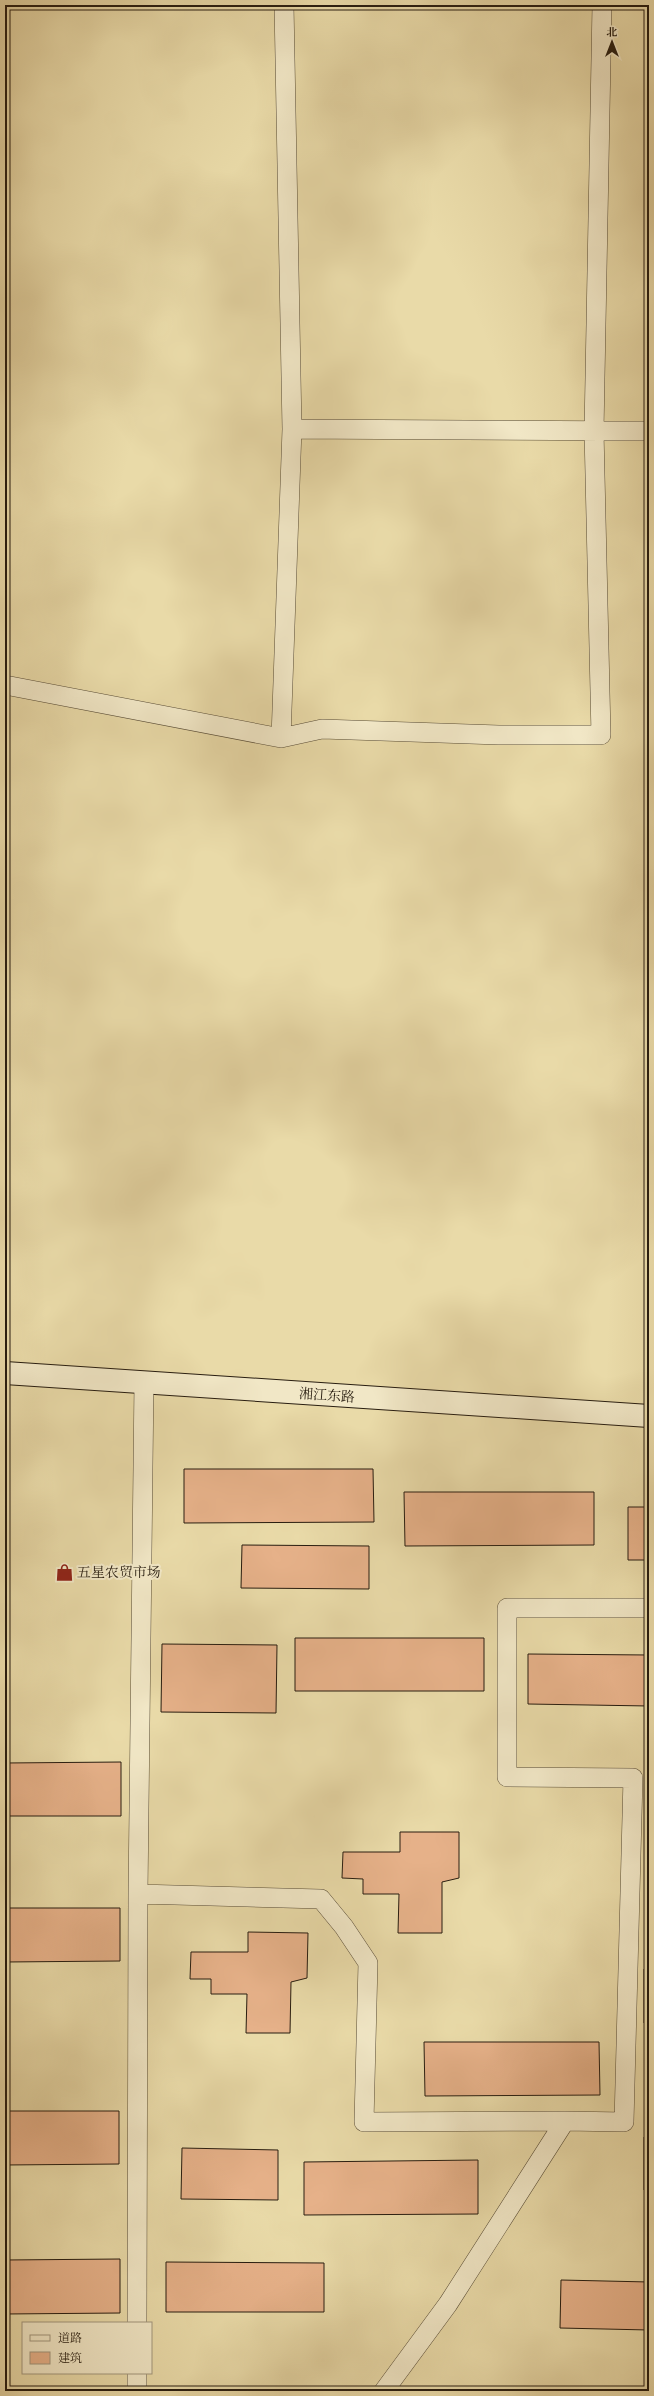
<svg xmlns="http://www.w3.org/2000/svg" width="654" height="2396" font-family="'Gentium Book Plus','Noto Serif SC',serif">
	<rect width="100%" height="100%" fill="#e9daa8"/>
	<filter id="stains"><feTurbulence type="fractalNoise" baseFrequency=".005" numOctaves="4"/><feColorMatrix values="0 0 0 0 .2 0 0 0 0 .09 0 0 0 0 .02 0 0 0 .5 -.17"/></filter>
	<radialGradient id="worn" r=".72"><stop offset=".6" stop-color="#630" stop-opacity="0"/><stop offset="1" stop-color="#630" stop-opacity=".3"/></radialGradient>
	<path fill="#e6b189" stroke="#281d10" d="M184 1469H373L374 1522 184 1523Z
		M404 1492H594V1545L405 1546Z
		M628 1507H649V1560H628Z
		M242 1545 369 1546V1589L241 1588Z
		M295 1638H484V1691H295Z
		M162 1644 277 1645 276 1713 161 1712Z
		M528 1654 649 1655V1706L528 1704Z
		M121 1762V1816H5V1763Z
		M646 1820H649V1873H646Z
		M400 1832H459V1878L442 1882V1933H398L399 1894H363V1879L342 1878 343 1852H400Z
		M5 1908H120V1961L5 1962Z
		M248 1932 308 1933 307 1978 291 1982 290 2033H246L247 1994H211V1979H190L191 1952H248Z
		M644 1969H649V2023H644Z
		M424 2042H599L600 2095 425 2096Z
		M5 2111H119V2164L5 2165Z
		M644 2137H649V2190H644Z
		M182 2148 278 2150V2200L181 2199Z
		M478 2160V2214L304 2215V2162Z
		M120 2259V2313L5 2314V2260Z
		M166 2262 324 2263V2312H166Z
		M561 2280 649 2282V2330L560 2328Z"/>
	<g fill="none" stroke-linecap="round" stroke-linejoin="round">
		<defs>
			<path id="lane" d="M292 429 649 431
				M5 685 281 738 322 729 499 735H601L594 431 602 5
				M281 738 292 429 284 5
				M138 1894 321 1899 344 1927 368 1963 364 2122 565 2121 448 2304 384 2391
				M565 2121 624 2122 633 1778 507 1777V1608H649
				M137 2323 138 1894 144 1382
				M137 2391V2373"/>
			<path id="secondary" d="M5 1373 649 1416"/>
		</defs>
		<use href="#lane" stroke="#584c36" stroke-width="20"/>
		<use href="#secondary" stroke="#281d10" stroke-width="24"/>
		<use href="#lane" stroke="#f1e7c6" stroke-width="19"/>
		<use href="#secondary" stroke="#f1e7c6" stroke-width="22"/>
	</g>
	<defs>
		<symbol id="shop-bare" viewBox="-9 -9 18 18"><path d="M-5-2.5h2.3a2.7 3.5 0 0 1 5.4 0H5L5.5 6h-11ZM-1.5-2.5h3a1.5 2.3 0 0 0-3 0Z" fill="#8f2418" stroke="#f1e7c6" stroke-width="2.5" paint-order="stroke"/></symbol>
	</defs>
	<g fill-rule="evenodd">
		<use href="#shop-bare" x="52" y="1560" width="25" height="25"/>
	</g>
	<g text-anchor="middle" stroke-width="4" stroke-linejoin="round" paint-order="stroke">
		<g font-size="14" fill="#281d10" stroke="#f1e7c6">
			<text transform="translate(327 1395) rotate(4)" y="5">湘江东路</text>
		</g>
		<g font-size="14" fill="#281d10" stroke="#f1e7c6" text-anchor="start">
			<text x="77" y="1577">五星农贸市场</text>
		</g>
	</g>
	<rect width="654" height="2396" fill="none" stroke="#e9daa8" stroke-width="20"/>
	<rect x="6" y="6" width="642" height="2384" fill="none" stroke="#281d10" stroke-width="2"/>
	<rect x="10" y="10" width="634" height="2376" fill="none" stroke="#281d10"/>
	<rect x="22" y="2322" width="130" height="52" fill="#f1e7c6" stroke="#a1967d"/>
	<rect x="30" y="2335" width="20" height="6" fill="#f1e7c6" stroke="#a1967d"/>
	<text x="58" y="2342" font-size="12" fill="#281d10">道路</text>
	<rect x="30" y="2352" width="20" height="12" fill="#e6b189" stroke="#a1967d"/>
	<text x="58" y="2362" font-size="12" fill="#281d10">建筑</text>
	<g transform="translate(612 42)" stroke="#f1e7c6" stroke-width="3" paint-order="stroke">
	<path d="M0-3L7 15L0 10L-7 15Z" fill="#281d10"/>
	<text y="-6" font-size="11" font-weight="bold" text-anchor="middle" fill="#281d10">北</text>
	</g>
	<rect width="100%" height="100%" filter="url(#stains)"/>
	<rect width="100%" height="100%" fill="url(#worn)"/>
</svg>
